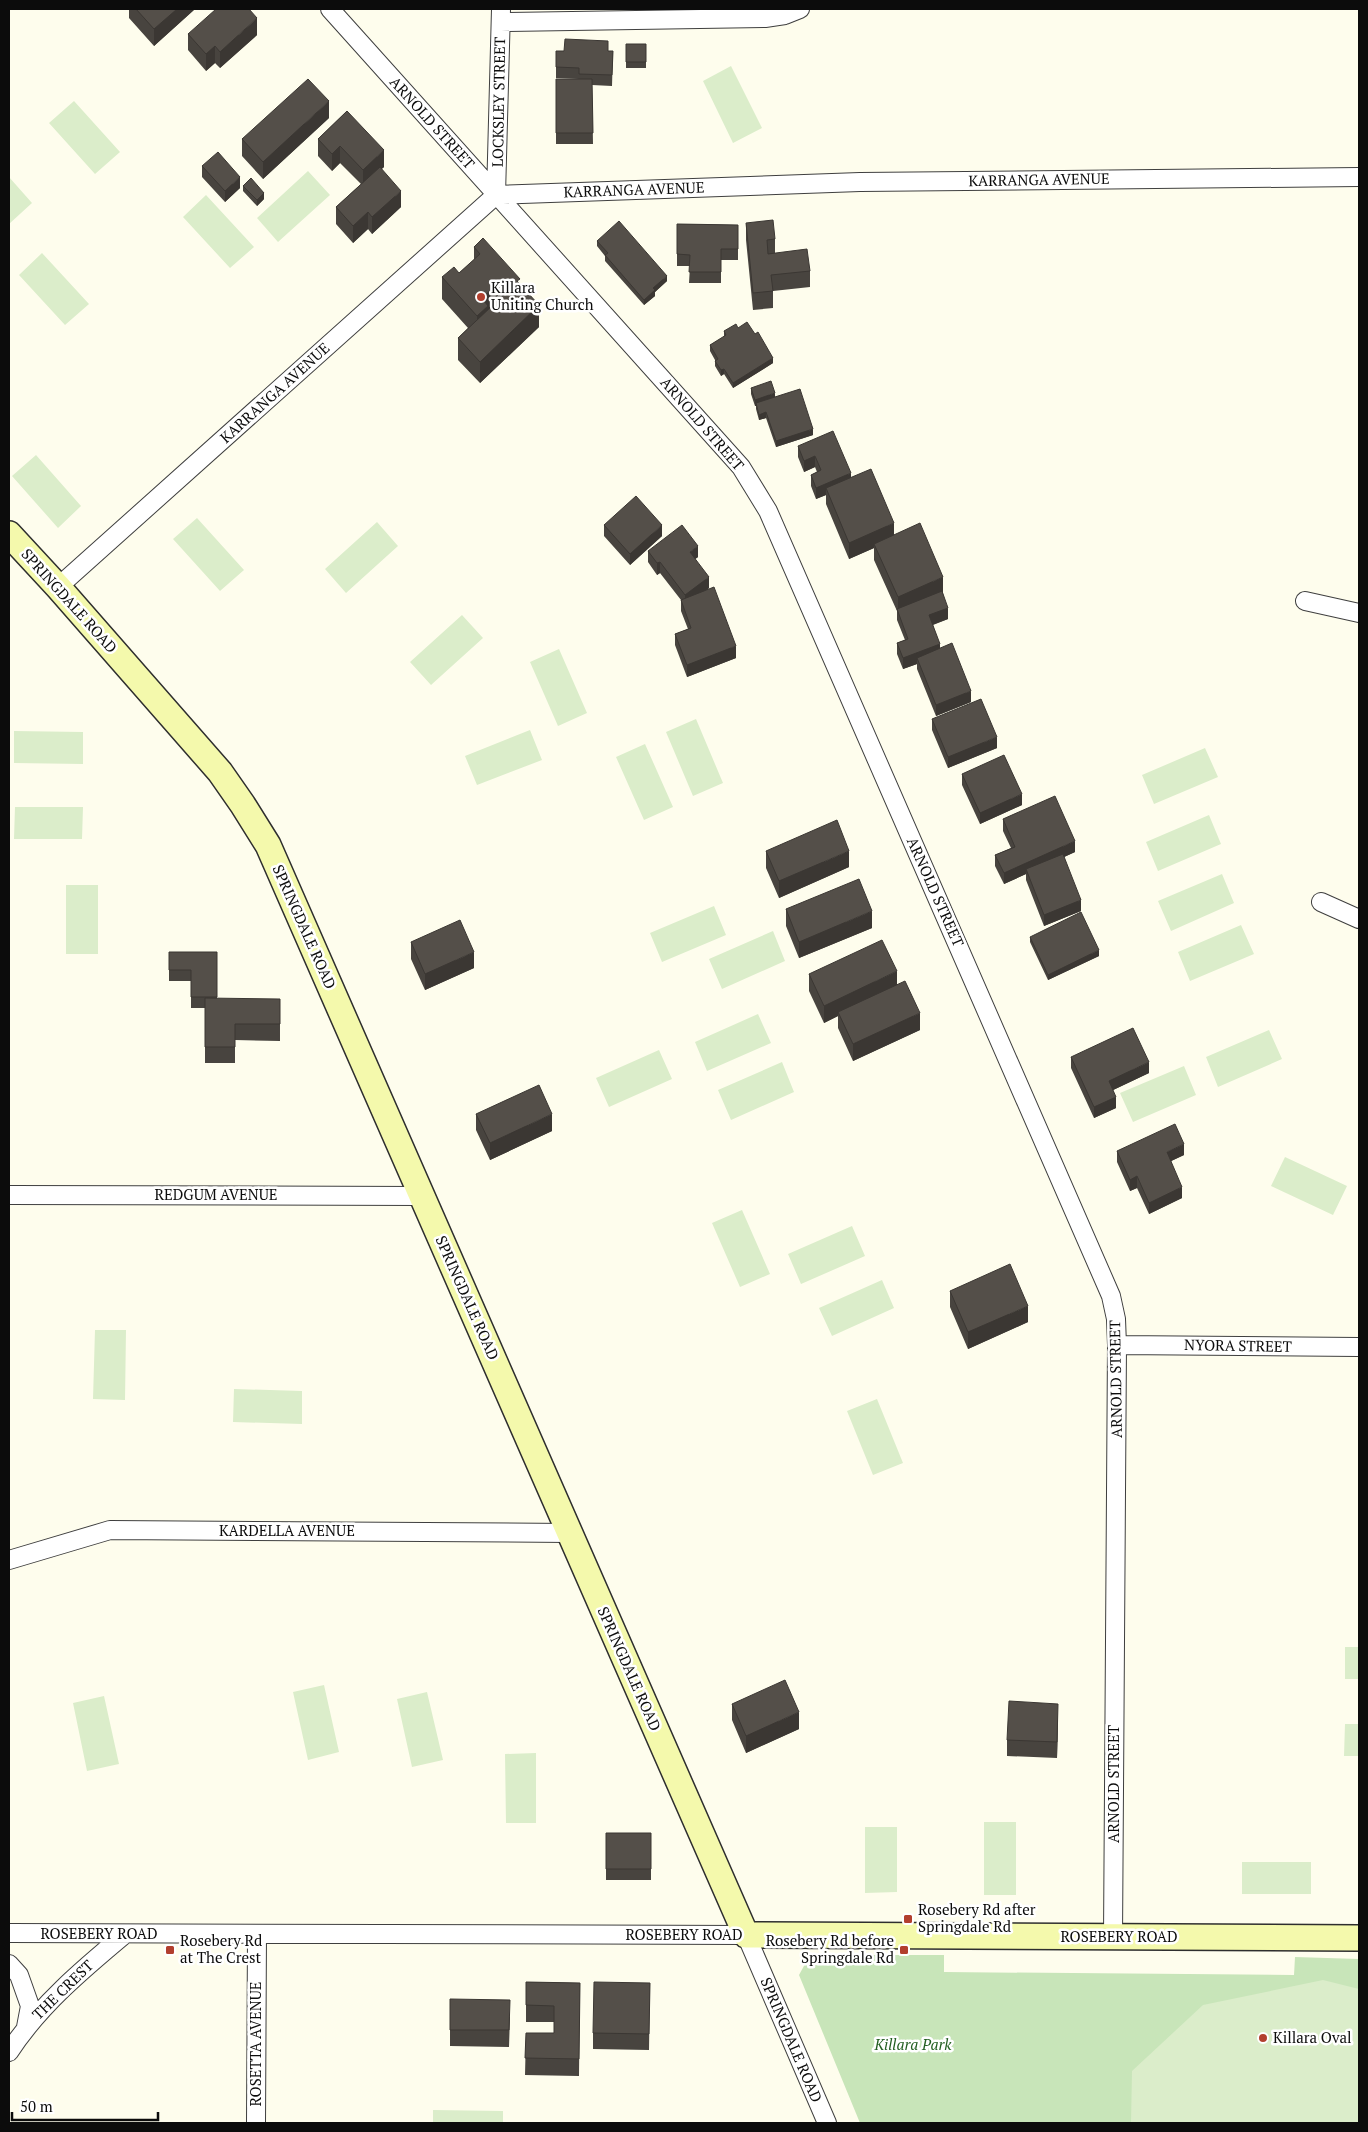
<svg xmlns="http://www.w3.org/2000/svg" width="1368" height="2132" font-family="'PT Serif',serif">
	<rect width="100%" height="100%" fill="#fefded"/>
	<path fill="#c8e5b9" d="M810 1955H944V1972L1294 1975 1295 1957 1359 1959V2123H860L799 1975Z"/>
	<path fill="#dbedca" d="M731 66 762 128 733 143 703 81Z
		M74 101 120 152 95 174 49 123Z
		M308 171 330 195 278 242 257 218Z
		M9 177 32 203 9 224Z
		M206 195 254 247 230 268 183 217Z
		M42 253 89 304 65 325 19 275Z
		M36 455 81 506 58 528 12 476Z
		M197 518 244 570 220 591 173 539Z
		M377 522 398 546 346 593 325 569Z
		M462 615 483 638 431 685 410 662Z
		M559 649 587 713 558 726 530 662Z
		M696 719 723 783 693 796 666 732Z
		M530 730 542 760 477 785 465 756Z
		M14 731 83 732V764L14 763Z
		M645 744 673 807 644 820 616 757Z
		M1205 748 1218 777 1154 804 1142 775Z
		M15 807H83L82 839H14Z
		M1209 815 1221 844 1158 871 1146 842Z
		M1222 874 1234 903 1171 931 1158 901Z
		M66 885H98V954H66Z
		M714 906 726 935 662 962 650 933Z
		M1241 925 1254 954 1190 981 1178 952Z
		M773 931 785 961 722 989 709 959Z
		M758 1014 771 1043 707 1071 695 1042Z
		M1269 1030 1282 1059 1218 1087 1206 1057Z
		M659 1050 672 1079 609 1107 596 1078Z
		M782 1062 794 1092 731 1120 718 1090Z
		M1184 1066 1196 1095 1133 1122 1120 1093Z
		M1285 1157 1347 1186 1333 1215 1271 1186Z
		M742 1210 770 1274 740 1287 712 1223Z
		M852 1226 865 1256 801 1284 788 1254Z
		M882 1280 894 1308 832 1336 819 1308Z
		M95 1330H126L125 1400 93 1399Z
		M234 1389 302 1391V1424L233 1422Z
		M877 1399 903 1463 873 1475 847 1411Z
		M1345 1647H1359V1679H1345Z
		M324 1685 339 1752 308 1760 293 1692Z
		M427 1692 443 1760 412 1767 397 1699Z
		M104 1696 119 1764 87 1771 73 1703Z
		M1345 1724H1359V1756H1344Z
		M536 1753V1823H506L505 1754Z
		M984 1822H1016V1895H984Z
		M865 1827H897V1892L865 1893Z
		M1242 1862H1311V1894H1242Z
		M1323 1980 1359 1989V2123H1131L1132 2071 1203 2005Z
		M433 2110 503 2111V2123H433Z"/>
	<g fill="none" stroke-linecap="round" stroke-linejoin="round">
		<defs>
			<path id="minor" d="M330 9 741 467 768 511 1111 1296 1116 1319 1117 1345 1113 1937
				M501 22 765 18 785 15 800 9
				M496 195 501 9
				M58 587 496 195 860 182 1359 177
				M1305 601 1359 613
				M1321 902 1359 919
				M9 1195 422 1196
				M1117 1345 1359 1347
				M9 1560 110 1530 570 1533
				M9 1933 746 1935 827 2123
				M9 1964 19 1975 30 2006 26 2027
				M9 2052C39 2006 83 1969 125 1934
				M256 2123 257 1934"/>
			<path id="secondary" d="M9 534 58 587 220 772 243 805 268 845 746 1935 1359 1938"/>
		</defs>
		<use href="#minor" stroke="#3f3f3f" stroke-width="20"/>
		<use href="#secondary" stroke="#2e2e2e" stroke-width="28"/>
		<use href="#minor" stroke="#fff" stroke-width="18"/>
		<use href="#secondary" stroke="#f4f9ac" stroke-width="25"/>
	</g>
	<path fill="#48443f" d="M129 9H195L154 46 129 18Z
		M188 34 257 35 220 68 215 63 206 71 188 50Z
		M626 44H646V68H626Z
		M556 51H613L612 86 592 85 593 144H556V79H579L556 78Z
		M347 111 384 167 381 169 401 207 372 234 368 229 353 243 336 224V207L361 184 340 163 332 171 318 156V139Z
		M329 118 263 179 242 156V139Z
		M202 166 240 188 225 202 202 177Z
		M243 186 264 199 257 206 243 191Z
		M746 223 775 239V253L810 271V287L773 291V308L753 310 746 240Z
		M677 224 738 225V260H721V283H689L690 266H677Z
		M597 241 667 281 655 292V296L644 305 605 261V256L597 246Z
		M474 247 520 284 539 327 480 383 458 360V338L468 328 442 299V277L459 273 474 260Z
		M738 328 773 363 733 388 724 374 721 376 715 366V360L710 351V345L724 337V331Z
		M751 388 775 397 813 435 776 447 766 418 759 420 756 409V406H755L751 394Z
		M798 446 851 477 894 535 943 594 948 619 933 625 940 648 971 702 936 716 917 669V664L903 669 897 654V643L905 640 897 620V611L874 560V548L849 559 826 504V495L816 499 811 486V475L817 472 815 467 804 472 798 457Z
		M604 525 662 536 630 565 604 536Z
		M648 551 698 557 695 559 709 588 705 591 736 658 687 677 675 645V634L688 629 681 611V600L660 573 657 575 648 562Z
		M932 719 997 748 948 768 932 730Z
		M962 774 1022 805 980 824 962 785Z
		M1003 819 1075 852 1064 857 1081 911 1044 926 1026 880V874L1004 884 995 866V855L1011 848 1003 831Z
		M766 851 849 867 779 898 766 868Z
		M786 909 872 928 799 958 786 926Z
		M1030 937 1099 956 1048 980 1030 942Z
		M411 942 474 968 425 990 411 959Z
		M169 952H217V999H280V1041L235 1040V1063H205V1008H191V981H169Z
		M809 974 897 984 920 1030 853 1061 838 1028V1016L824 1023 809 991Z
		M1071 1057 1149 1073 1113 1090 1116 1108 1094 1118 1071 1068Z
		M476 1114 552 1131 490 1160 476 1130Z
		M1117 1151 1184 1155 1171 1161 1182 1198 1149 1214 1137 1188 1130 1191 1117 1162Z
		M950 1291 1028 1322 968 1349 950 1307Z
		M732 1704 799 1729 746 1753 732 1720Z
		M1058 1720 1057 1758 1007 1756V1740Z
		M606 1833H651V1880H606Z
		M526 1982 580 1983 579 2076 525 2075 526 2033H554V2022H526Z
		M650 1983 649 2050 593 2049V2033Z
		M450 1999 510 2017 509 2047 450 2046Z"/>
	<path fill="#3b3733" d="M177 9H195L154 46V29Z
		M257 18V35L220 68V52Z
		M215 46V63L206 71V54Z
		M329 101V118L263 179V162Z
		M340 146V163L332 171V154Z
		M384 150V167L363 187V170Z
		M240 177V188L225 202V191Z
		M401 191V207L372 234V217Z
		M264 193V199L257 206V200Z
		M368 212V229L353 243V226Z
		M667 276V281L655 292V296L644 305V300L653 288Z
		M503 279V301L477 338V316L482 298Z
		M539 305V327L480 383V362Z
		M773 358V363L733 388V383Z
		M724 369V374L721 376V370Z
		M775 393V399L756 403V406H755V400Z
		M766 412V418L759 420V415Z
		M813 429V435L776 447V441Z
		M815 456V467L804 472V461Z
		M851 473V484L826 488V495L816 499V488Z
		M894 523V540L874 544V548L849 559V543Z
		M662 525V536L630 565V554Z
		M698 546V557L690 563V552Z
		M660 562V573L657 575V563Z
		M709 577V588L685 606V595Z
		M943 577V594L899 614 898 611V597Z
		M948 608V619L929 626V615Z
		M940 644V655L917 658V664L903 669V658Z
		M736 646V658L687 677V665Z
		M971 691V702L936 716V705Z
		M997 737V748L948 768V757Z
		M1022 794V805L980 824V813Z
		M1075 841V852L1027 874 1026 869V874L1004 884V873Z
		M849 851V867L779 898V881Z
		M1081 900V911L1044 926V915Z
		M872 911V928L799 958V942Z
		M1099 950V956L1048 980V975Z
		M474 952V968L425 990V974Z
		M897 971V988L838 1012V1016L824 1023V1006Z
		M920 1013V1030L853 1061V1044Z
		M1149 1062V1073L1109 1092V1081Z
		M1116 1097V1108L1094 1118V1107Z
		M552 1114V1131L490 1160V1143Z
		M1184 1144V1155L1167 1163V1152Z
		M1137 1176V1188L1130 1191V1180Z
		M1182 1187V1198L1149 1214V1203Z
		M1028 1306V1322L968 1349V1332Z
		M1058 1704V1720L1057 1758V1742Z
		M799 1712V1729L746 1753V1736Z"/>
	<path fill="#544f49" stroke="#3b3733" d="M136 9H177L154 29Z
		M216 9H249L257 18 220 52 215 46 206 54 188 34Z
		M565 39 608 41V51H613L612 75 579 74V68L556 67V51H564Z
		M626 44H646V62H626Z
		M308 79 329 101 263 162 242 139Z
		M556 79H592L593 133H556Z
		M347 111 384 150 363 170 340 146 332 154 318 139Z
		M218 152 240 177 225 191 202 166Z
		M380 167 401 191 372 217 368 212 353 226 336 207Z
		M251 178 264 193 257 200 243 186Z
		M773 220 775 239 767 240 768 254 807 249 810 271 771 275 773 291 753 293 746 223Z
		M619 221 667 276 653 288 655 290 644 300 605 255 608 253 597 241Z
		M677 224 738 225V249H721V272H689L690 255 677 254Z
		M483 238 520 279 517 281 539 305 480 362 458 338 511 288 503 279 482 298 488 306 477 316 442 277 454 267 459 273 480 254 474 247Z
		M747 322 755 334 758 332 773 358 733 383 724 369 721 370 715 361 718 359 710 345 726 335 724 331 736 324 738 328Z
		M771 381 775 393 755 400 751 388Z
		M800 389 813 429 776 441 766 412 759 415 756 403Z
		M833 431 851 473 816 488 811 475 821 470 815 456 804 461 798 446Z
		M871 469 894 523 849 543 826 488Z
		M636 496 662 525 630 554 604 525Z
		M920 523 943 577 898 597 874 544Z
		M682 525 698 546 690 552 709 577 685 595 660 562 657 563 648 551Z
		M714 587 736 646 687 665 675 634 691 628 681 600Z
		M942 591 948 608 929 615 940 644 903 658 897 643 908 639 897 609Z
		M952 643 971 691 936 705 917 658Z
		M981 699 997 737 948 757 932 719Z
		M1004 755 1022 794 980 813 962 774Z
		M1055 796 1075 841 1004 873 995 855 1015 847 1003 819Z
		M837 820 849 851 779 881 766 851Z
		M1063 854 1081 900 1044 915 1026 869Z
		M859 879 872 911 799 942 786 909Z
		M1081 912 1099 950 1048 975 1030 937Z
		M460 920 474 952 425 974 411 942Z
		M882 940 897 971 824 1006 809 974Z
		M169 952H217V997H191V970H169Z
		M905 981 920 1013 853 1044 838 1012Z
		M205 998 280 999V1024H235V1047H205Z
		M1133 1028 1149 1062 1109 1081 1116 1097 1094 1107 1071 1057Z
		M539 1085 552 1114 490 1143 476 1114Z
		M1175 1124 1184 1144 1167 1152 1182 1187 1149 1203 1137 1176 1130 1180 1117 1151Z
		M1010 1264 1028 1306 968 1332 950 1291Z
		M785 1680 799 1712 746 1736 732 1704Z
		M1009 1701 1058 1704 1057 1742 1007 1740Z
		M606 1833H651V1869H606Z
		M526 1982 580 1983 579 2059 525 2058 526 2033H554V2006L526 2005Z
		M594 1982 650 1983 649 2034 593 2033Z
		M450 1999 510 2000 509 2030H450Z"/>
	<g fill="#b23f2e" stroke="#fff" stroke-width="2">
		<circle cx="481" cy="297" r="5"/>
		<rect x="903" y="1914" width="10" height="10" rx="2.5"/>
		<rect x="165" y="1945" width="10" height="10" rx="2.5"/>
		<rect x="899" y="1945" width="10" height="10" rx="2.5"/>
		<circle cx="1263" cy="2038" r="5"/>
	</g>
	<g text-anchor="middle" stroke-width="5" stroke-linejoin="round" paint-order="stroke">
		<g font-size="15" fill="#0c0c0c" stroke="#fff">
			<text transform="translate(499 102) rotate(-89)" y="5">LOCKSLEY STREET</text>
			<text transform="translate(432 123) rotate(48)" y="5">ARNOLD STREET</text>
			<text transform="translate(1039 180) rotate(-1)" y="5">KARRANGA AVENUE</text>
			<text transform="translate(634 190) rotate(-2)" y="5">KARRANGA AVENUE</text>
			<text transform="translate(275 393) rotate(-42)" y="5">KARRANGA AVENUE</text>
			<text transform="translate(702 424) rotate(49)" y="5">ARNOLD STREET</text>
			<text transform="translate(69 601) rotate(48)" y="5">SPRINGDALE ROAD</text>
			<text transform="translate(935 892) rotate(66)" y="5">ARNOLD STREET</text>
			<text transform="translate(304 927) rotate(66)" y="5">SPRINGDALE ROAD</text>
			<text x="216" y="1200">REDGUM AVENUE</text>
			<text transform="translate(467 1298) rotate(66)" y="5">SPRINGDALE ROAD</text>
			<text transform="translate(1238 1346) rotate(1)" y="5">NYORA STREET</text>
			<text transform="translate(1116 1379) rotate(-91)" y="5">ARNOLD STREET</text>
			<text x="287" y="1536">KARDELLA AVENUE</text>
			<text transform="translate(629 1669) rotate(66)" y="5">SPRINGDALE ROAD</text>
			<text transform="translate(1114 1784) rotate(-90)" y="5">ARNOLD STREET</text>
			<text x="99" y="1939">ROSEBERY ROAD</text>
			<text x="684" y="1940">ROSEBERY ROAD</text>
			<text x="1119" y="1942">ROSEBERY ROAD</text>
			<text transform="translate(63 1990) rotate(-44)" y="5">THE CREST</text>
			<text transform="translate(791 2040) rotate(67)" y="5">SPRINGDALE ROAD</text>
			<text transform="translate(256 2044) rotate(-90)" y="5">ROSETTA AVENUE</text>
		</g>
		<g font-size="15" fill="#0c0c0c" stroke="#fff" text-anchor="start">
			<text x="491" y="293">Killara<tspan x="491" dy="17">Uniting Church</tspan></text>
			<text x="918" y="1915">Rosebery Rd after<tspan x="918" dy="17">Springdale Rd</tspan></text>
			<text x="180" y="1946">Rosebery Rd<tspan x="180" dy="17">at The Crest</tspan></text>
			<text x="894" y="1946" text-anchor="end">Rosebery Rd before<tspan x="894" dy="17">Springdale Rd</tspan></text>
			<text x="1273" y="2043">Killara Oval</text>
		</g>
		<g font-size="15" font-style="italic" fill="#235f21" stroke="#fff">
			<text x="913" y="2050">Killara Park</text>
		</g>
	</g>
	<rect width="1368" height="2132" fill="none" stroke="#0c0c0c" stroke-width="20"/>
	<path d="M12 2112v8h146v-8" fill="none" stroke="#0c0c0c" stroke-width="2.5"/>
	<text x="20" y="2112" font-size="15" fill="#0c0c0c" stroke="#ffffff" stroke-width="4" paint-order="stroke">50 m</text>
</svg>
